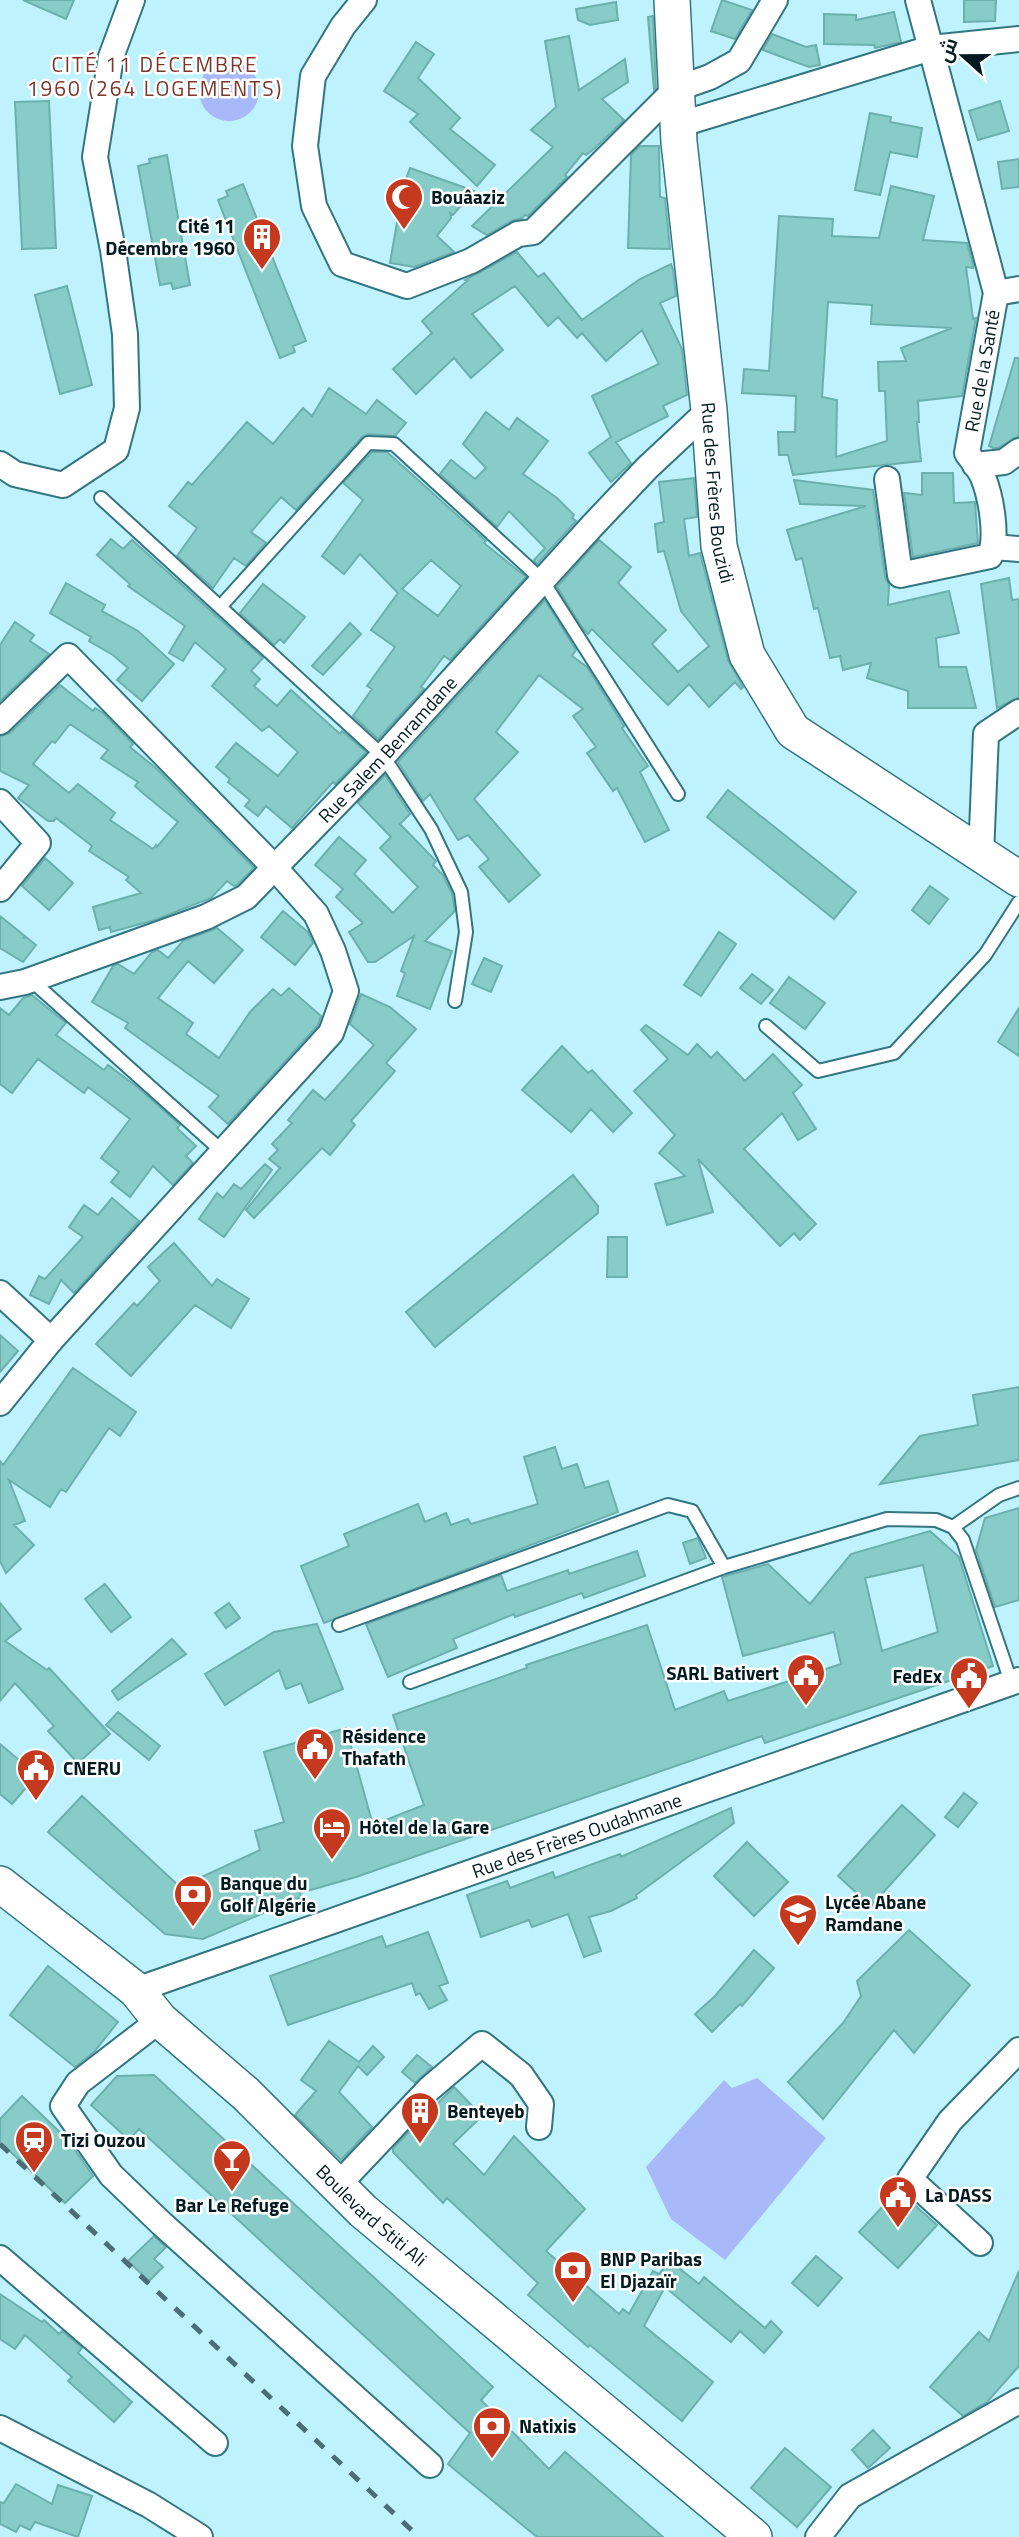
<svg xmlns="http://www.w3.org/2000/svg" width="1019" height="2537" font-family="'Titillium Web',Cairo,sans-serif">
	<rect width="100%" height="100%" fill="#bef2fd"/>
	<path fill="#a8b9fa" d="M199 91a30 30 0 1 1 60 0a30 30 0 1 1-60 0Z
		M757 2078 826 2138 725 2260 671 2219 646 2167 724 2080 732 2088Z"/>
	<path fill="#88ccc9" stroke="#6cb0ad" stroke-width="2" fill-rule="evenodd" d="M23 0H74L66 19Z
		M722 0 752 10 735 39 711 31Z
		M964 0H996L995 21 964 22Z
		M616 2 618 20 590 25 578 20 576 9Z
		M894 12 901 42 875 48 874 45 824 44V14L856 15V20Z
		M653 16 656 88 654 90 648 17Z
		M772 34 806 47 816 45 820 65 809 67 763 50Z
		M569 36 579 90 625 59 628 82 602 99 624 120 595 148 586 155 583 153 565 175 567 177 528 216 525 215 522 218 511 221 487 235 472 226 553 147 531 130 556 107 545 41Z
		M416 42 434 54 418 78 460 118 450 129 495 165 477 186 410 122 418 114 384 91Z
		M49 101 56 248 22 249 15 102Z
		M1000 101 1009 131 978 140 969 111Z
		M870 113 891 117 890 122 922 128 917 157 890 152 880 195 855 190Z
		M640 146H659L660 197 665 198 670 249 628 248 631 155Z
		M167 155 190 285 173 289 171 283 160 285 138 166 150 163 149 159Z
		M1019 159V187L1002 189 998 162Z
		M410 168 474 191 453 215 450 213 451 218 437 236 454 252 414 267 390 263 401 199 399 198Z
		M243 184 306 341 293 346 295 352 280 358 218 200 228 196 226 191Z
		M891 186 934 196 923 240 967 243 973 265V268L966 267 973 319 976 318 962 396 918 401 919 422H917L921 461 793 475 788 455H779L778 432H795L796 396 742 393 744 369 769 371 779 216 833 219 832 236 879 238ZM828 302 872 305 871 324 952 328 901 348 906 361 878 362 879 391H885L887 441 836 457 837 400 822 397Z
		M517 252 538 277 544 273 582 320 640 279 671 264 673 269 676 296 660 303 682 349 687 395 663 406 668 416 616 442 631 463 611 482 589 453 611 437 592 396 659 364 642 330 606 361 582 333 577 338 558 317 548 326 515 286 472 314 503 350 471 378 454 358 416 394 393 369 432 333 422 321 467 281 465 280Z
		M67 286 92 385 60 394 35 295Z
		M1015 358H1019V433L1018 436 998 448H993L989 446Z
		M329 388 366 414 377 400 406 423 395 436 368 434 362 437 296 510 281 497 251 532 266 543 246 566 234 558 213 588 177 556 197 528 169 506 188 482 192 485 247 422 273 444 303 408 312 416Z
		M486 412 509 430 517 418 548 441 523 474 557 498 574 515 572 518 576 521 537 564 534 560 545 548 509 511 497 527 440 474 451 460 475 479 486 468 463 444Z
		M372 452H387L486 541 484 543 526 577 450 660 444 656 421 687 424 689 378 739 353 716 372 689 367 686 395 647 371 630 398 593 360 554 344 574 322 556 363 500 343 483ZM431 560 461 586 438 616 402 589Z
		M922 473H953L954 503 975 502 978 543 913 557 904 493 922 495Z
		M694 478 697 517 684 519 689 556 700 553 728 660 743 687 741 689 735 682 709 707 689 684 668 705 592 629 588 634 583 629 557 587 599 540 631 567 618 583 666 630 652 644 678 672 709 646 681 611 664 551 658 552 655 524 664 522 659 482Z
		M794 480 873 490 885 577 889 585 888 605 949 591 959 633 936 638 939 667H966L976 708H908V691L867 678 871 663 843 670 840 656 830 658 818 608 814 609 802 558 796 560 787 530 866 506 800 504Z
		M111 539 123 549 132 540 263 658 251 671 260 679 254 686 277 706 291 690 340 734 342 731 366 752 335 784 333 782 292 828 266 806 258 816 245 806 250 800 228 782 230 779 216 767 236 743 278 776 298 752 269 726 262 731 212 686 226 669 195 642 183 661 169 653 185 626 128 586 130 584 97 555Z
		M1009 578 1012 600 1019 599V697L997 708 981 584Z
		M66 583 105 605 102 611 138 631 174 664 142 701 117 680 128 668 113 655 89 641 91 637 50 613Z
		M263 584 305 617 284 643 280 639 274 645 240 613Z
		M545 600 576 650 572 656 587 667 624 726 622 728 648 766 640 772 669 830 645 842 617 788 613 791 587 753 596 747 573 716 583 709 539 675 496 732 518 752 474 799 540 875 509 902 479 867 489 859 468 835 458 840 430 794 423 801 398 762Z
		M15 622 34 635 30 641 49 654 0 701V645Z
		M350 623 361 634 323 675 312 666Z
		M60 685 93 711 95 708 103 713 133 744 130 747 157 769 254 868 237 885 234 886 227 881 211 898 155 920 111 932 110 927 99 930 93 907 141 893 126 880 129 877 89 851 92 846 56 818 54 821H48L18 798 29 785 0 771V736L10 733ZM70 724 108 750 101 758 138 782 135 786 144 794 178 822 157 847 156 845 153 849 110 820 115 813 78 784 69 793 33 764 52 741 55 743Z
		M385 775 410 814 400 824 436 861 433 865 443 875 452 894 455 911 425 941 452 951 430 1009 397 996 405 973 401 971 414 936 375 962H368L349 932 363 923 336 897 343 889 315 865 339 837 366 860 354 874 393 913 418 887 380 848 391 837 358 803Z
		M728 790 856 892 834 919 707 817Z
		M45 858 73 883 49 910 22 886Z
		M930 886 948 899 929 924 912 910Z
		M283 911 308 932 313 943 295 965 261 937Z
		M0 916 25 936 23 938 26 937 36 945 23 962 0 948Z
		M217 928 243 950 214 983 188 961 158 998 193 1023 186 1034 219 1058 250 1012 273 989 281 996 289 988 321 1016 318 1025 228 1124 209 1107 219 1096 125 1028 128 1023 92 1002 113 966 118 964 134 974 152 952 158 950 168 958 183 941Z
		M719 932 736 944 701 996 684 985Z
		M484 958 502 966 491 992 472 984Z
		M752 974 773 990 761 1004 740 988Z
		M789 977 825 1003 805 1029 770 1003Z
		M361 994 390 1007 416 1029 386 1063 395 1071 351 1121 355 1125 330 1155 322 1148 254 1218 246 1210 280 1168 269 1159 278 1150 272 1144 292 1123 288 1120 313 1090 325 1100 374 1045 350 1024Z
		M32 995 66 1023 56 1035 104 1070 108 1065 136 1086 180 1125 177 1128 196 1146 186 1156 193 1163 173 1185 153 1166 130 1197 111 1182 119 1172 101 1158 130 1119 88 1087 84 1093 38 1059 12 1093 0 1084V1008L9 1015 23 998Z
		M1019 1008V1056L998 1042Z
		M646 1025 688 1055 697 1044 711 1058 717 1052 745 1081 773 1054 802 1085 793 1093 816 1129 798 1140 782 1113 744 1149 816 1224 800 1240 794 1233 780 1246 698 1159 713 1212 667 1225 655 1184 685 1176 659 1153 675 1135 634 1091 668 1059 641 1030Z
		M562 1046 588 1073 592 1070 632 1113 613 1132 591 1109 571 1132 522 1090Z
		M265 1164 272 1170 224 1237 199 1219 217 1193 223 1198 234 1184 241 1189Z
		M573 1175 598 1206V1213L435 1347 406 1312Z
		M112 1198 139 1221 74 1293 61 1280 49 1304 30 1295 39 1276 45 1279 83 1237 69 1227 84 1205 98 1215Z
		M608 1237H627V1277H607Z
		M174 1243 212 1286 217 1279 249 1299 231 1328 195 1305 131 1376 96 1344 134 1303 137 1306 160 1281 148 1267Z
		M0 1335 18 1351 0 1372Z
		M73 1368 136 1412 120 1436 109 1428 66 1492 61 1489 50 1507 9 1480 25 1521 14 1525 34 1545 6 1573 0 1561V1461L3 1465Z
		M1019 1387V1460L880 1484 920 1436 978 1425 973 1395Z
		M555 1447 562 1469 577 1464 585 1488 608 1481 618 1512 324 1623 301 1566 349 1546 344 1534 418 1504 425 1522 446 1513 451 1525 468 1519 471 1524 538 1504 524 1457Z
		M1019 1508V1600L995 1607 976 1550 985 1518Z
		M930 1531 959 1557 993 1666 765 1743 762 1736 356 1877 300 1893 301 1897 203 1939 165 1934 48 1832 82 1796 180 1887 260 1850 255 1831 284 1822 264 1752 346 1728 373 1825 424 1805 393 1715 527 1668 526 1665 647 1625 675 1710 724 1691 728 1701 841 1664 834 1632 743 1656 722 1577 768 1564 810 1604 851 1554ZM923 1565 938 1632 882 1651 865 1578Z
		M698 1538 706 1558 690 1564 683 1543Z
		M637 1551 645 1576 584 1598 582 1593 515 1617 514 1614 453 1639 457 1648 388 1677 366 1624 501 1575 507 1591 568 1570 569 1574Z
		M105 1584 131 1617 111 1632 85 1599Z
		M0 1603 21 1629 5 1641 47 1670 49 1668 110 1734 78 1763 48 1731 54 1726 15 1683 0 1701Z
		M229 1603 240 1618 226 1628 215 1613Z
		M317 1624 343 1689 309 1703 301 1683 286 1689 279 1670 225 1705 205 1674 274 1632Z
		M172 1639 186 1654 118 1700 112 1691Z
		M118 1712 160 1746 149 1760 106 1725Z
		M0 1744 37 1775 12 1804 0 1794Z
		M964 1793 977 1803 958 1827 945 1817Z
		M902 1805 935 1835 871 1906 838 1876Z
		M731 1808 734 1823 636 1895 637 1898 611 1911 589 1917 601 1951 584 1957 568 1914 532 1927 529 1920 481 1937 467 1895 507 1881 510 1888 553 1872 555 1878 620 1854 621 1857Z
		M747 1842 788 1882 754 1916 714 1876Z
		M909 1930 970 1985 914 2053 894 2030 823 2119 788 2082 843 2023 861 1996 857 1981Z
		M428 1932 448 1983 439 1986 447 2000 429 2009 420 1993 416 1995 412 1983 288 2025 270 1976 382 1936 386 1947Z
		M754 1950 774 1968 742 2006 740 2004 712 2032 695 2014 715 1996Z
		M48 1966 118 2022 94 2052 75 2067 10 2015Z
		M329 2041 359 2062 373 2046 384 2057 367 2075 358 2066 339 2092 372 2127 341 2160 295 2115 316 2091 301 2080Z
		M417 2055 432 2067 415 2083 402 2072Z
		M154 2075 493 2387 481 2400 549 2469 565 2452 663 2537H537L448 2464 470 2433 139 2129 129 2140 91 2105 117 2076Z
		M454 2087 482 2116 453 2144 484 2175 514 2136 585 2209 546 2251 619 2314 623 2309 629 2314 653 2271 659 2274 670 2261 699 2284 704 2277 765 2328 771 2321 782 2332 764 2353 740 2331 731 2342 665 2287 644 2326 713 2382 682 2421 590 2345 588 2347 528 2295 538 2283 447 2198 443 2203 393 2152V2148Z
		M22 2096 68 2140 93 2176 65 2203 0 2142V2119Z
		M898 2190 937 2225 898 2268 859 2232Z
		M154 2236 166 2247 154 2259 163 2267 149 2281 128 2261Z
		M816 2256 842 2278 818 2306 792 2283Z
		M1019 2271V2366L987 2402 963 2416 930 2387 979 2332 989 2341Z
		M0 2294 42 2322 44 2320 59 2334 62 2331 82 2348 78 2353 132 2402 114 2422 68 2381 72 2377 25 2335 15 2349 0 2339Z
		M873 2430 890 2448 868 2468 852 2450Z
		M785 2448 831 2487 797 2527 751 2488Z
		M16 2484 52 2504 58 2485 92 2496 78 2537 35 2522 30 2530 20 2525 16 2532 0 2524V2502L4 2503Z"/>
	<g fill="none" stroke-linecap="round" stroke-linejoin="round">
		<defs>
			<path id="service" d="M101 498 383 756 431 829 461 892 466 932 455 1001
				M220 607 368 443 394 444 542 580 678 794
				M31 980 223 1152
				M766 1026 818 1071 894 1053 985 955 1019 902
				M953 1527 999 1495 1019 1488
				M339 1625 668 1505 692 1511 724 1567
				M410 1682 724 1567 887 1519 936 1520 953 1527 963 1540 1011 1682"/>
			<g id="minor">
				<path d="M364 0 343 26 313 76 305 146 314 206 342 264 407 286 471 261 518 234 533 232 676 89 710 77 739 61 775 0"/>
				<path d="M678 125 931 48 1019 39"/>
				<path d="M996 293 1019 289"/>
				<path d="M0 464 15 474 63 485 116 450 127 408 125 334 113 250 95 157 111 57 132 0"/>
				<path d="M975 465 1004 462 1019 451"/>
				<path id="s1" d="M887 479 900 575 990 556C998 536 991 497 983 477 979 468 972 460 967 453L996 293 918 0"/>
				<path d="M994 547 1019 549"/>
				<path d="M0 722 68 656 275 868 316 914 333 951 346 991 331 1033 51 1340 0 1403"/>
				<path d="M0 802 38 843 0 889"/>
				<path d="M981 855 986 734 1019 712"/>
				<path id="s2" d="M0 987 25 982 206 917 246 897 383 756 592 526 647 468 709 410"/>
				<path d="M0 1293 51 1340"/>
				<path id="s3" d="M136 1990 1019 1680"/>
				<path d="M160 2020 78 2083 63 2106 111 2175 162 2224 430 2465"/>
				<path d="M338 2185 429 2089 482 2044 521 2075 541 2104 539 2127"/>
				<path d="M980 2243 910 2179 950 2121 1019 2050"/>
				<path d="M0 2258 215 2443"/>
				<path d="M0 2428 149 2505 200 2537"/>
				<path d="M818 2537 850 2496 1019 2401"/>
			</g>
			<g id="secondary">
				<path id="s4" d="M672 0 679 142 709 410 719 546 747 655 793 731 1019 879"/>
				<path id="s5" d="M0 1884 136 1990 160 2020 246 2094 363 2211 754 2537"/>
			</g>
		</defs>
		<use href="#service" stroke="#347582" stroke-width="16"/>
		<use href="#minor" stroke="#347582" stroke-width="28"/>
		<use href="#secondary" stroke="#347582" stroke-width="38"/>
		<use href="#service" stroke="#fff" stroke-width="12"/>
		<use href="#minor" stroke="#fff" stroke-width="24"/>
		<use href="#secondary" stroke="#fff" stroke-width="35"/>
		<path stroke="#4a6e76" stroke-width="5" stroke-dasharray="12 12" stroke-linecap="butt" d="M0 2144 419 2537"/>
	</g>
	<defs>
		<symbol id="mosque-pin" viewBox="-11 -11 22 30"><path d="M0 17L-7.5 6A9.5 9.5 0 1 1 7.5 6Z" fill="#c53a1f" stroke="#fff"/><path d="M3.5-4.9A6 6 0 1 0 3.5 4.9A5 5 0 1 1 3.5-4.9Z" fill="#fff"/></symbol>
		<symbol id="building-pin" viewBox="-11 -11 22 30"><path d="M0 17L-7.5 6A9.5 9.5 0 1 1 7.5 6Z" fill="#c53a1f" stroke="#fff"/><path d="M-4-6H4V6H1V3H-1V6H-4ZM-2.5-4.3h1.7v1.8h-1.7ZM.8-4.3h1.7v1.8H.8ZM-2.5-1h1.7V.8h-1.7ZM.8-1h1.7V.8H.8Z" fill="#fff"/></symbol>
		<symbol id="civic-pin" viewBox="-11 -11 22 30"><path d="M0 17L-7.5 6A9.5 9.5 0 1 1 7.5 6Z" fill="#c53a1f" stroke="#fff"/><path d="M-.6-6.5H3V-4.5H.6V-3L4-1V1h2V6H-6V1h2V-1L-.6-3ZM-1.2 2.5V6h2.4V2.5Z" fill="#fff"/></symbol>
		<symbol id="hotel-pin" viewBox="-11 -11 22 30"><path d="M0 17L-7.5 6A9.5 9.5 0 1 1 7.5 6Z" fill="#c53a1f" stroke="#fff"/><path d="M-6-4.5h1.5V1H6V5H4.5V3h-9V5H-6ZM-4 0a1.8 1.8 0 1 1 3.6 0ZM.5 0V-2.5h3Q6-2.5 6 0Z" fill="#fff"/></symbol>
		<symbol id="bank-pin" viewBox="-11 -11 22 30"><path d="M0 17L-7.5 6A9.5 9.5 0 1 1 7.5 6Z" fill="#c53a1f" stroke="#fff"/><path d="M-6-4H6V4H-6ZM0-2.3a2.3 2.3 0 1 0 0 4.6a2.3 2.3 0 1 0 0-4.6Z" fill="#fff"/></symbol>
		<symbol id="school-pin" viewBox="-11 -11 22 30"><path d="M0 17L-7.5 6A9.5 9.5 0 1 1 7.5 6Z" fill="#c53a1f" stroke="#fff"/><path d="M0-5L7-2L0 1L-7-2ZM-4 1L0 2.5L4 1V4Q0 6-4 4Z" fill="#fff"/></symbol>
		<symbol id="station-pin" viewBox="-11 -11 22 30"><path d="M0 17L-7.5 6A9.5 9.5 0 1 1 7.5 6Z" fill="#c53a1f" stroke="#fff"/><path d="M-3-6H3Q5-6 5-4V2Q5 4 3 4L4.5 6H3L1.5 4h-3L-3 6H-4.5L-3 4Q-5 4-5 2V-4Q-5-6-3-6ZM-3.5-4v3h7v-3ZM-3.5 1v1.5H-2V1ZM2 1v1.5H3.5V1Z" fill="#fff"/></symbol>
		<symbol id="bar-pin" viewBox="-11 -11 22 30"><path d="M0 17L-7.5 6A9.5 9.5 0 1 1 7.5 6Z" fill="#c53a1f" stroke="#fff"/><path d="M-6-5H6L.8 .8V4.5H3.5V6h-7V4.5H-.8V.8Z" fill="#fff"/></symbol>
	</defs>
	<g fill-rule="evenodd">
		<use href="#mosque-pin" x="382" y="175" width="44" height="60"/>
		<use href="#building-pin" x="240" y="215" width="44" height="60"/>
		<use href="#civic-pin" x="784" y="1651" width="44" height="60"/>
		<use href="#civic-pin" x="947" y="1654" width="44" height="60"/>
		<use href="#civic-pin" x="293" y="1725" width="44" height="60"/>
		<use href="#civic-pin" x="14" y="1746" width="44" height="60"/>
		<use href="#hotel-pin" x="310" y="1805" width="44" height="60"/>
		<use href="#bank-pin" x="171" y="1872" width="44" height="60"/>
		<use href="#school-pin" x="776" y="1891" width="44" height="60"/>
		<use href="#building-pin" x="398" y="2089" width="44" height="60"/>
		<use href="#station-pin" x="12" y="2118" width="44" height="60"/>
		<use href="#bar-pin" x="210" y="2137" width="44" height="60"/>
		<use href="#civic-pin" x="876" y="2173" width="44" height="60"/>
		<use href="#bank-pin" x="551" y="2248" width="44" height="60"/>
		<use href="#bank-pin" x="470" y="2404" width="44" height="60"/>
	</g>
	<g text-anchor="middle" stroke-width="5" stroke-linejoin="round" paint-order="stroke">
		<g font-size="19" font-weight="bold" fill="#001a1f" stroke="#fff" text-anchor="start">
			<text x="431" y="204">Bouâaziz</text>
			<text x="235" y="233" text-anchor="end">Cité 11<tspan x="235" dy="22">Décembre 1960</tspan></text>
			<text x="779" y="1680" text-anchor="end">SARL Bativert</text>
			<text x="942" y="1683" text-anchor="end">FedEx</text>
			<text x="342" y="1743">Résidence<tspan x="342" dy="22">Thafath</tspan></text>
			<text x="63" y="1775">CNERU</text>
			<text x="359" y="1834">Hôtel de la Gare</text>
			<text x="220" y="1890">Banque du<tspan x="220" dy="22">Golf Algérie</tspan></text>
			<text x="825" y="1909">Lycée Abane<tspan x="825" dy="22">Ramdane</tspan></text>
			<text x="447" y="2118">Benteyeb</text>
			<text x="61" y="2147">Tizi Ouzou</text>
			<text x="925" y="2202">La DASS</text>
			<text x="232" y="2212" text-anchor="middle">Bar Le Refuge</text>
			<text x="600" y="2266">BNP Paribas<tspan x="600" dy="22">El Djazaïr</tspan></text>
			<text x="519" y="2433">Natixis</text>
		</g>
		<g font-size="19" fill="#001a1f" stroke="#fff">
			<text dy="7" stroke="none"><textPath href="#s1" startOffset="382">Rue de la Santé</textPath></text>
			<text dy="7" stroke="none"><textPath href="#s4" startOffset="495">Rue des Frères Bouzidi</textPath></text>
			<text dy="7" stroke="none"><textPath href="#s2" startOffset="467">Rue Salem Benramdane</textPath></text>
			<text dy="7" stroke="none"><textPath href="#s3" startOffset="467">Rue des Frères Oudahmane</textPath></text>
			<text dy="7" stroke="none"><textPath href="#s5" startOffset="499">Boulevard Stiti Ali</textPath></text>
		</g>
		<g font-size="21" letter-spacing="2" fill="#7c3729" stroke="#fff">
			<text x="155" y="72">CITÉ 11 DÉCEMBRE<tspan x="155" dy="24">1960 (264 LOGEMENTS)</tspan></text>
		</g>
	</g>
	<g transform="translate(963 56) rotate(291)" stroke="#ffffff" stroke-width="5" paint-order="stroke">
	<path d="M0-5L12 26L0 18L-12 26Z" fill="#001a1f"/>
	<text y="-10" font-size="19" font-weight="bold" text-anchor="middle" fill="#001a1f">ش</text>
	</g>
</svg>
